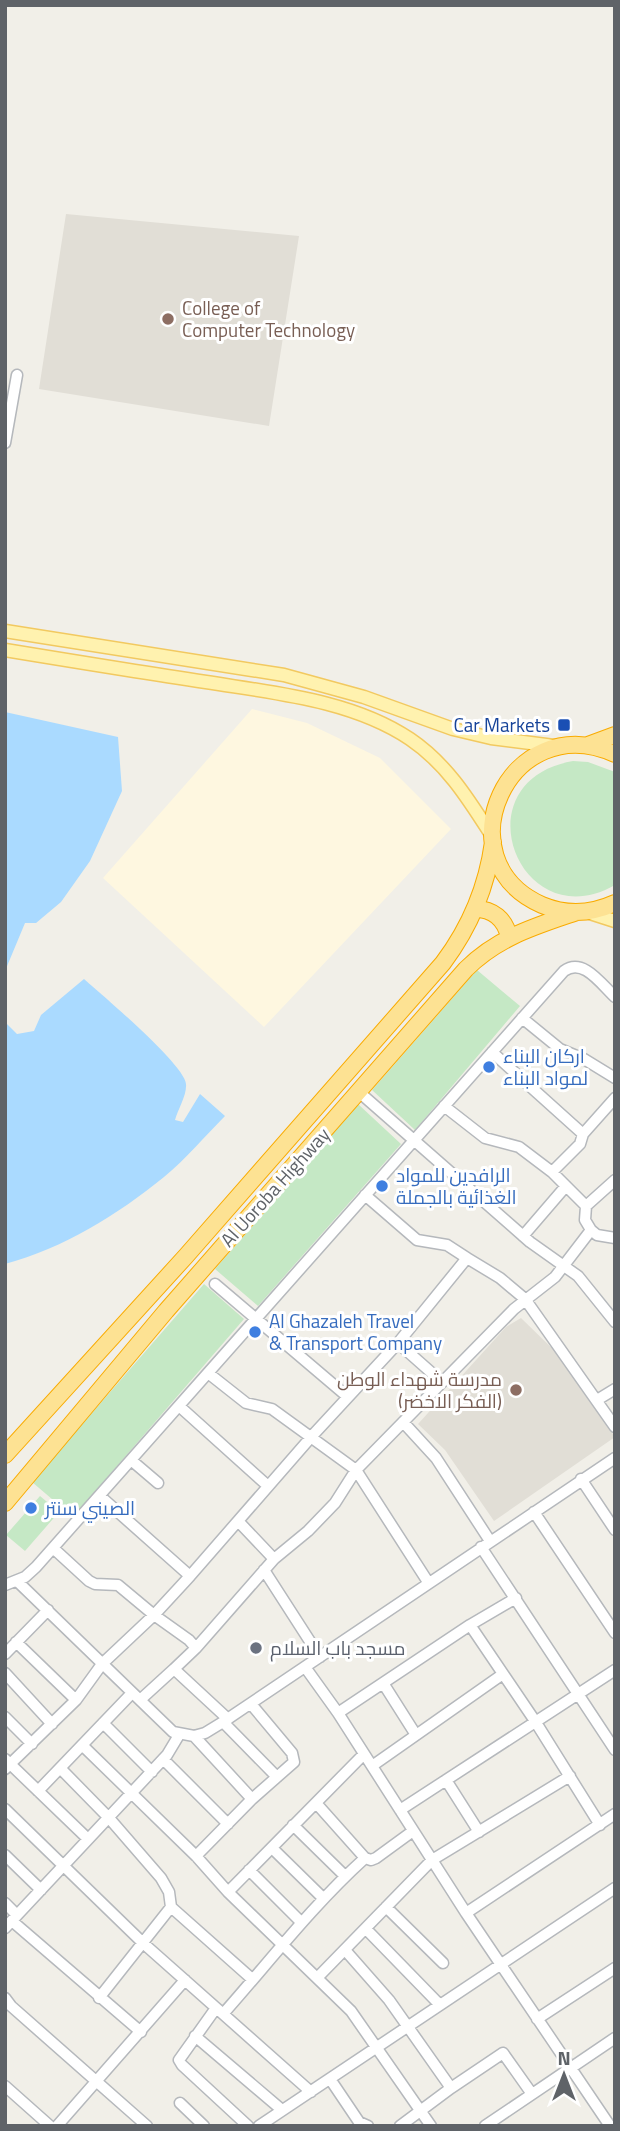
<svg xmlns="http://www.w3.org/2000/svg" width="620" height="2131" font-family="'Titillium Web',Cairo,sans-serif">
	<rect width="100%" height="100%" fill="#f1efe8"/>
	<path fill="#fef7e0" d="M252 709 307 723 380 758 451 829 264 1027 103 878Z"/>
	<path fill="#e1ded6" d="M66 214 299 236 269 426 39 389Z
		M521 1318 560 1356 615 1437 494 1521 445 1450 418 1424 506 1327Z"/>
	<path fill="#c5e8c5" d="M573 761 588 762 615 772V885C519 940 458 781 573 761Z
		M477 970 520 1006 415 1130 372 1090Z
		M358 1104 401 1144 258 1306 215 1269Z
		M204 1284 244 1319 73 1517 32 1482Z
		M40 1496 59 1512 25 1551 6 1535Z"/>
	<path fill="#aadaff" d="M5 712 118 737 122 791 90 861 61 902 36 923H25L5 971Z
		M84 979C101 994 185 1065 186 1084 187 1095 178 1109 175 1120L183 1122 200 1094 225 1116C205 1136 186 1159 164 1177 117 1215 64 1248 5 1264V1022L17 1034 34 1031 41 1015Z"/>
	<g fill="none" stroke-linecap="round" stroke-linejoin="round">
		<defs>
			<path id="minor" d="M5 443 17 375
				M522 1018 560 1049 584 1059 615 1078
				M492 1052 583 1134 580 1144 552 1172
				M359 1092 530 1242 578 1276 615 1322
				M583 1134 615 1098
				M365 1195 417 1240 447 1245 467 1258
				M586 1206 615 1180
				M591 1230 597 1235 615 1238
				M523 1236 566 1186
				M215 1284 348 1397
				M398 1343 442 1382
				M208 1373 246 1403 272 1409 356 1470 428 1582
				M597 1400 615 1389
				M179 1406 268 1486
				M403 1422 436 1458 490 1541
				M131 1460 158 1483
				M581 1479 615 1530
				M100 1496 190 1576
				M534 1512 615 1633
				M238 1521 274 1559
				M481 1547 615 1750
				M53 1548 89 1581 95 1584 118 1585 154 1615 189 1640 196 1648 274 1559 308 1531 335 1503 356 1470 514 1309 555 1277 591 1230 585 1220 586 1206 552 1172 519 1147 485 1138 444 1106
				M264 1570 320 1657
				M17 1581 173 1732 194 1736 205 1733 223 1722 615 1458
				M5 1585 25 1577 36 1567 564 971C583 957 601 984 615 997
				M516 1598 470 1625 535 1721 600 1825
				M16 1642 76 1700
				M196 1648 174 1669 228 1719
				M5 1654 48 1610
				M305 1667 338 1713 466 1913 610 2126
				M5 1673 52 1724
				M383 1683 416 1735
				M140 1700 174 1669
				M338 1713 470 1625
				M5 1717 32 1744
				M223 1722 277 1777
				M103 1723 152 1772
				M194 1736 252 1799
				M82 1745 196 1856 228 1892 351 2011 431 2126
				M5 1759 88 1839
				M163 1759 228 1824
				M372 1766 503 1674
				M60 1768 109 1818 161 1878 169 1892 171 1907 252 1979
				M5 1769 76 1700 102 1664 154 1615 190 1576 312 1436 398 1343 467 1258 500 1278 525 1299 615 1427
				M446 1780 479 1832
				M38 1791 132 1693
				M316 1803 365 1858
				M5 1809 143 1943 311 2092
				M400 1810 615 1670
				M293 1825 345 1876
				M272 1848 323 1898
				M5 1855 41 1890
				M196 1856 252 1799 294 1762 292 1753 251 1704
				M249 1870 301 1922
				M228 1892 364 1754
				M5 1903 17 1915
				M386 1907 443 1963
				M466 1913 615 1814
				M12 1921 141 2032
				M5 1928 167 1755 179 1735
				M366 1929 439 2004
				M345 1950 389 2000 451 2088 503 2053 532 2094
				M317 1978 432 1860 570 1776
				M5 1998 11 2006 147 2126
				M99 1998 171 1907
				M216 2008 179 2060 182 2065 248 2126
				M223 2014C270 1961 312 1906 365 1858L371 1860 376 1858 413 1831
				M537 2019 615 1968
				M195 2036 282 2110
				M330 2079 359 2122 368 2126
				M5 2086 50 2126
				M180 2103 204 2126
				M57 2126 185 1980
				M259 2126 615 1888
				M400 2126 451 2088
				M485 2126 615 2038"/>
			<path id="major" d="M5 631 284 675 364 697 453 729 491 738 554 746
				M5 650C72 661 139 672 206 682 274 693 352 700 410 739 447 764 469 800 492 836
				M587 912 615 921"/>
			<path id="highway" d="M588 745 615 735
				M615 754C509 706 440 860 542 905 566 915 591 914 615 903
				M475 909C493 909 505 919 509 937
				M5 1455 186 1256 443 963C470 927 487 886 493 842
				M5 1503 166 1311 466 969C498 937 536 926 577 912"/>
		</defs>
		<use href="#minor" stroke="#b5b8bc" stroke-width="13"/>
		<use href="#major" stroke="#f2c960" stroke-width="15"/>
		<use href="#highway" stroke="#f9ab00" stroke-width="18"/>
		<use href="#minor" stroke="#fff" stroke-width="10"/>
		<use href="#major" stroke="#fff2af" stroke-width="12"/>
		<use href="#highway" stroke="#fde293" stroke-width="16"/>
	</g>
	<g fill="#8d6e63" stroke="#fff" stroke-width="2.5">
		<circle cx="168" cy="319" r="7"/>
		<circle cx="516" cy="1390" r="7"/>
	</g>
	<rect fill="#1a4fb4" stroke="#fff" stroke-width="2.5" x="557" y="718" width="14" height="14" rx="3.5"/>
	<g fill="#3f7fe0" stroke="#fff" stroke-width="2.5">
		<circle cx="489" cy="1067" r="7"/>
		<circle cx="382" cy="1186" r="7"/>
		<circle cx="255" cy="1332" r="7"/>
		<circle cx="31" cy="1508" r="7"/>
	</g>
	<circle fill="#6b7280" stroke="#fff" stroke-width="2.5" cx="256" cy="1648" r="7"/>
	<g text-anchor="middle" stroke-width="6" stroke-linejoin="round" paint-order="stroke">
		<g font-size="19" fill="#785e54" stroke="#fff" text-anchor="start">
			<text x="182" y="315">College of<tspan x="182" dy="22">Computer Technology</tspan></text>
			<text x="502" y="1386" text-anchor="end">مدرسة شهداء الوطن<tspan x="502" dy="22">(الفكر الاخضر)</tspan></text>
		</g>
		<g font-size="19" fill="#164399" stroke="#fff" text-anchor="end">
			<text x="550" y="732">Car Markets</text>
		</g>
		<g font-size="19" fill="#366cbe" stroke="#fff" text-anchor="start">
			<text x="503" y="1063">اركان البناء<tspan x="503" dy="22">لمواد البناء</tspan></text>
			<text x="396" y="1182">الرافدين للمواد<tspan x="396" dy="22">الغذائية بالجملة</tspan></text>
			<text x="269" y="1328">Al Ghazaleh Travel<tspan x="269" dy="22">&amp; Transport Company</tspan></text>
			<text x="45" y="1515">الصيني سنتر</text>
		</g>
		<g font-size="19" fill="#5f6368" stroke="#fff">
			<text transform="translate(275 1187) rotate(-48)" y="7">Al Uoroba Highway</text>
		</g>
		<g font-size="19" fill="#5b616d" stroke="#fff" text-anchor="start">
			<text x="270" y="1655">مسجد باب السلام</text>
		</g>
	</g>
	<rect width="620" height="2131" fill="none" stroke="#5f6368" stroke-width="14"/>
	<g transform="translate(564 2075)" stroke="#ffffff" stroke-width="5" paint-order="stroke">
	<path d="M0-5L12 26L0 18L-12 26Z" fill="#5f6368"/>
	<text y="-10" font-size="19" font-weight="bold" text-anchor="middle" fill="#5f6368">N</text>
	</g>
</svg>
